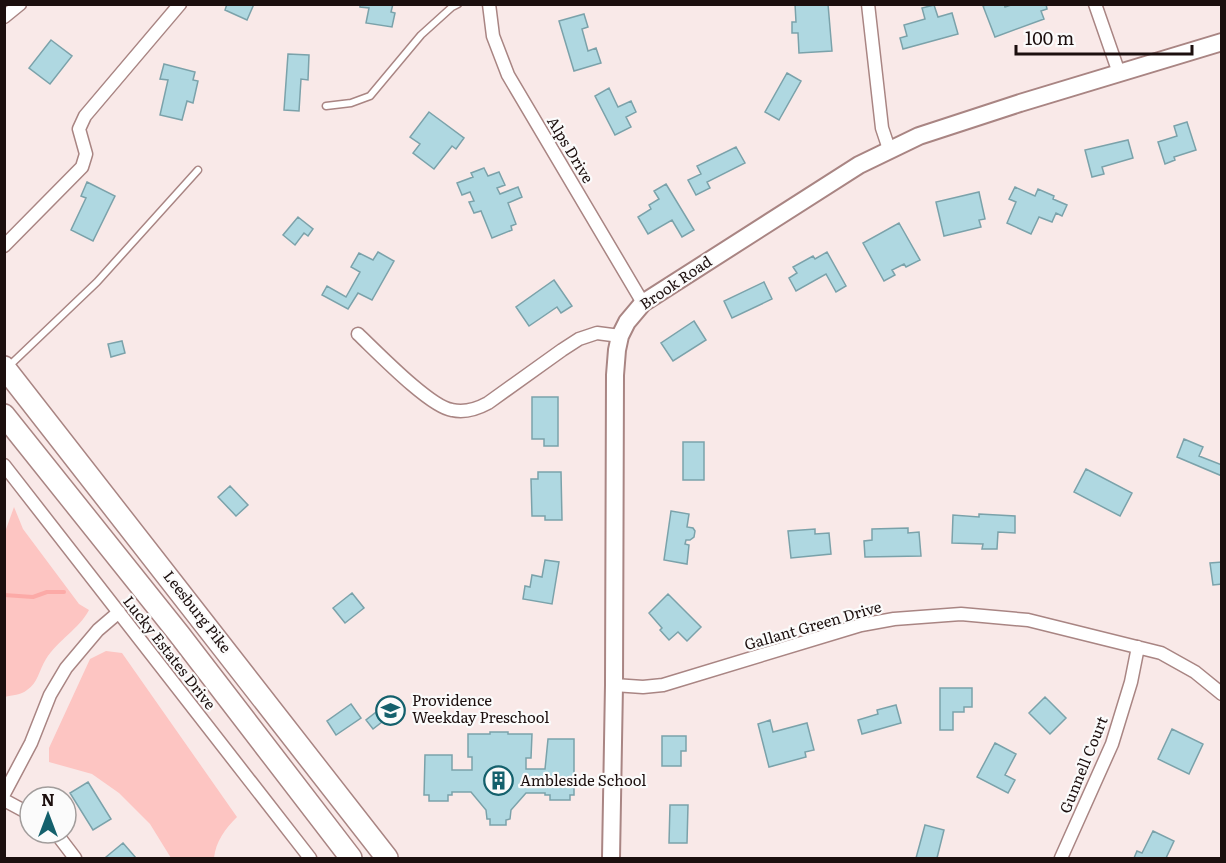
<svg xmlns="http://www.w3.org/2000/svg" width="1226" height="863" font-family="Literata,serif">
	<rect width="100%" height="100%" fill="#f9e9e8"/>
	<path fill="#fdc5c2" d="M14 507 23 529 79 604 89 610C79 629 58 640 46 659 39 670 38 683 27 690 21 695 12 695 5 697V532Z
		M106 651 122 653 237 817C225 829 216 841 214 858H171L150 824 119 793 92 774 49 762V748L90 659Z"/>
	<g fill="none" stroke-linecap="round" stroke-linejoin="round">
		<path stroke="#fcaaa7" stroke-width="4" d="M4 595 33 597 47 592H64"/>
	</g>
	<path fill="#afd8e1" stroke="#7ba2aa" stroke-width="1.5" d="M227 4H254L247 20 225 10Z
		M360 4H393L391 12 395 13 392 27 366 23 369 8 360 7Z
		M795 4H828L832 51 799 53 798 33H792V22H796Z
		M988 4H1004L1005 7 1014 4H1046L1047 9 1041 11 1044 19 995 37 983 6Z
		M934 5 938 17 952 13 958 34 903 49 900 38 907 36 904 25 925 19 922 8Z
		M584 14 588 27 582 29 588 51 596 48 601 63 574 71 559 21Z
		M51 40 72 56 50 84 29 68Z
		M288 54 309 55 308 80 301 79 299 111 284 110Z
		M164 64 195 72 193 80 198 81 193 103 187 101 182 120 160 115 168 80 160 79Z
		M787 73 801 81 779 120 765 112Z
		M609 88 618 107 631 101 636 112 626 117 631 127 615 135 595 96Z
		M429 112 464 138 456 149 452 146 434 169 413 153 420 144 410 137Z
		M1187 122 1196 150 1174 157 1175 160 1165 164 1158 142 1177 136 1174 126Z
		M1128 140 1133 158 1102 167 1104 174 1092 177 1085 150Z
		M736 147 745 163 707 182 710 188 696 195 688 180 701 174 697 166Z
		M484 168 488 176 499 172 505 185 497 188 500 194 518 187 522 197 508 203 516 224 511 226 512 230 492 238 481 211 474 213 469 202 474 201 470 192 462 195 457 183 473 177 471 173Z
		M87 182 115 196 93 241 71 230 86 198 81 196Z
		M666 184 694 230 682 237 672 220 648 234 638 217 651 209 649 205 659 199 654 191Z
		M1015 187 1035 196 1038 189 1054 196 1053 199 1067 205 1062 216 1056 213 1052 222 1039 217 1031 234 1007 223 1016 202 1009 199Z
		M979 192 985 219 979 220 981 227 944 236 936 202Z
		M298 217 313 229 308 236 304 233 295 245 283 235Z
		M899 223 920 260 906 267 904 264 892 270 895 275 884 281 863 243Z
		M378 252 394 261 372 300 358 293 348 309 322 295 327 286 346 297 360 272 351 267 359 253 373 260Z
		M827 252 846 286 836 292 826 274 796 291 789 278 797 273 793 267 813 256 815 259Z
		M554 280 572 306 561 313 557 307 529 326 516 307Z
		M764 282 772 299 732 318 724 301Z
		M694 321 706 340 673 361 661 343Z
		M122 341 125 353 111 357 108 344Z
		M532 397H558V446H544V439H532Z
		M1184 439 1203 447 1199 456 1222 465V476L1177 457Z
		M683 442H704V480H683Z
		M1086 469 1132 493 1120 516 1074 492Z
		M538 472H561L562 520H545V516H532L531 479H538Z
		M230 486 248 505 236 516 218 497Z
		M671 511 689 514 687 527 693 528 695 531 694 537 690 540H686L685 544 689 545 687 564 664 560Z
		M979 514 1015 516V533L998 532 997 549H982L983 544 952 543 953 515 979 517Z
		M908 528V533L919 532 921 556 865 557 864 541 872 540V529Z
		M815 529V534L829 533 831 554 791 558 788 531Z
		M545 560 559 562 552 604 523 599 525 586 530 587 532 575 542 577Z
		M1222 562V584L1213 585 1210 563Z
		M352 593 364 608 345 623 333 608Z
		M668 594 701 627 687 641 678 632 669 640 660 630 662 628 649 613Z
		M940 688H972V707H964V712H953V730H940Z
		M1045 697 1066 718 1050 734 1029 713Z
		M351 704 361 718 336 735 327 721Z
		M896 705 901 723 862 734 858 720 878 714 877 710Z
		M380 709 387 718 373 729 366 720Z
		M770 720 773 732 807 723 814 750 805 752 806 757 769 767 758 724Z
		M1172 729 1203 744 1189 774 1158 759Z
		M490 732H508V734H532L531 758H526V769H545L548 739H574V795H570V800H550V795H545V793H526L511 810 510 819 506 820V825H490V819H487L486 810 471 792H452V795H448V801H429V795H424L425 755H452V770H472V757H468V734H490Z
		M662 736H686V751H681V766H662Z
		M995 743 1016 754 1005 775 1015 780 1008 793 977 777Z
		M88 782 111 819 93 830 70 793Z
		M670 805H688L687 843H669Z
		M925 825 944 830 937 858H916Z
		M1153 831 1174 841 1166 858H1134L1137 851 1142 853Z
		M123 843 136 858H108L106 857Z"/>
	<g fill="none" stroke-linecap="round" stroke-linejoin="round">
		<defs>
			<path id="service" d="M326 106 351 103 370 96 421 35 452 7 458 4
				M9 366 97 282 198 170"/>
			<path id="minor" d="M489 4 493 36 508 75 643 303
				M868 4 882 128 889 149
				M1095 4 1119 73
				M4 17 20 4
				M4 246 82 167 86 154 79 129 85 116 180 4
				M358 334C377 352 430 407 452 410 465 413 477 409 488 403L562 350 579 339 597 333 620 336
				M4 465 310 858
				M614 685 643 687 663 685 861 625 894 619 961 614 1028 620 1161 653 1195 672 1222 694
				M4 794 31 743 50 695 66 668 98 630 119 612
				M4 800 30 814
				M56 833 75 858
				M1061 858 1112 744 1131 682 1138 647"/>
			<path id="tertiary" d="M611 858 614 685 615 375 617 350 620 336 627 322 643 303 859 165 919 136 1020 103 1222 42"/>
			<path id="trunk" d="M4 367 387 858
				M4 415 179 634 351 858"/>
		</defs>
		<use href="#service" stroke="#a98583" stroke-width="9"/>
		<use href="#minor" stroke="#a98583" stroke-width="15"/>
		<use href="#tertiary" stroke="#a98583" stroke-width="20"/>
		<use href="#trunk" stroke="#a98583" stroke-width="24"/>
		<use href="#service" stroke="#fff" stroke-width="6"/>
		<use href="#minor" stroke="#fff" stroke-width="12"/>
		<use href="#tertiary" stroke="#fff" stroke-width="16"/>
		<use href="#trunk" stroke="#fff" stroke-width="21"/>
	</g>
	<defs>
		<symbol id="school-ring" viewBox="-11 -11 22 22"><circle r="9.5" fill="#fbfbfb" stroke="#14606c" stroke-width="1.5"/><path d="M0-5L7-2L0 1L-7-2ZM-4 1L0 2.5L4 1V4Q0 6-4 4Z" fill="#14606c"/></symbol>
		<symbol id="building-ring" viewBox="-11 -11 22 22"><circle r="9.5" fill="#fbfbfb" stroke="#14606c" stroke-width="1.5"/><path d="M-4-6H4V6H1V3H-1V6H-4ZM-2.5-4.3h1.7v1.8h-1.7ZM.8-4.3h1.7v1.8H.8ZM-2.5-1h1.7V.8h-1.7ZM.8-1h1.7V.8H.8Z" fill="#14606c"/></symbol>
	</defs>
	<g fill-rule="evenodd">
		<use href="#school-ring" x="374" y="694" width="33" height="33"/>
		<use href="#building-ring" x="482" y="764" width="33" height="33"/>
	</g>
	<g text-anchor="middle" stroke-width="4.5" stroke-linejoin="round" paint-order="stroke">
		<g font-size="15" fill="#1c0f0e" stroke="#fbfbfb">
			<text transform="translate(570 150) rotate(59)" y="5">Alps Drive</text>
			<text transform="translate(676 283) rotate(-34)" y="5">Brook Road</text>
			<text transform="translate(197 612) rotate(52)" y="5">Leesburg Pike</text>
			<text transform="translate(813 626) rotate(-16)" y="5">Gallant Green Drive</text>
			<text transform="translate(169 653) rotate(52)" y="5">Lucky Estates Drive</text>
			<text transform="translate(1084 765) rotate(-68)" y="5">Gunnell Court</text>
		</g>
		<g font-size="15" fill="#1c0f0e" stroke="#fbfbfb" text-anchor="start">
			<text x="412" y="706">Providence<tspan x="412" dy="17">Weekday Preschool</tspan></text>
			<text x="520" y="786">Ambleside School</text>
		</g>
	</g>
	<rect width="1226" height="863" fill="none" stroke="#1c0f0e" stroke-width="12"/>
	<g transform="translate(48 815)"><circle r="28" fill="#fbfbfb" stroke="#a29d9c" stroke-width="1.5"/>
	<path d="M0-4.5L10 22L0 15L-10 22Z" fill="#14606c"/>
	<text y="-9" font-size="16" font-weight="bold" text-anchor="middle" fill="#1c0f0e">N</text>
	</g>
	<path d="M1016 45v9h176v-9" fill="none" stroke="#1c0f0e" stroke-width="3"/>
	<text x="1025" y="45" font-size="18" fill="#1c0f0e" stroke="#fbfbfb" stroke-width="4.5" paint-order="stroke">100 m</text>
</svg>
